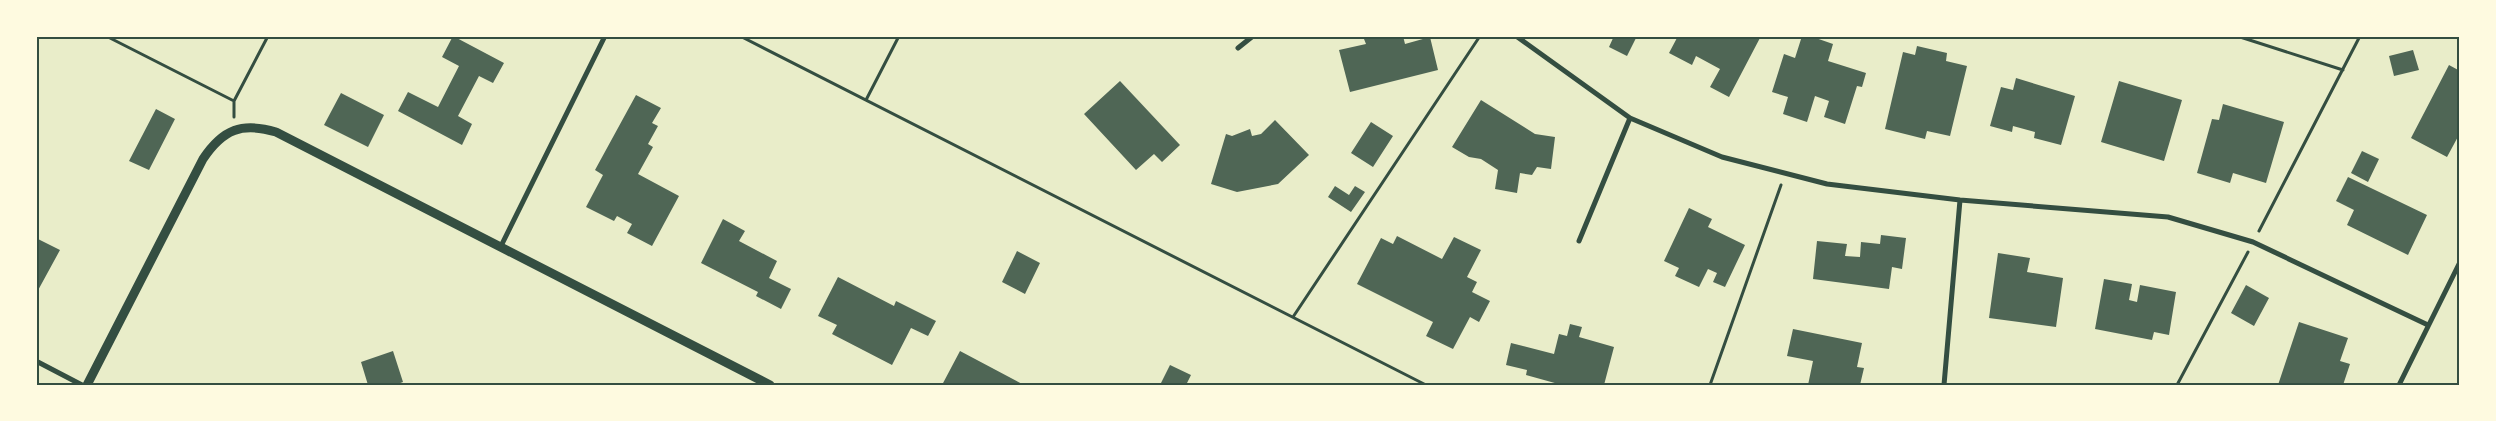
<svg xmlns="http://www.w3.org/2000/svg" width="2496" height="421" font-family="Ubuntu,sans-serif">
	<rect width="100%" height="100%" fill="#e9edc9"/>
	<path fill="#4f6655" d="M453 36 504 63 493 83 479 76 458 116 472 124 462 145 398 111 408 92 438 107 459 66 442 57Z
		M1374 36H1403L1405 44 1430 37 1438 70 1350 92 1339 50 1366 44 1364 39Z
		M1614 36H1637L1627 56 1609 47Z
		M1678 36H1761L1729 97 1710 87 1720 69 1696 56 1692 65 1669 53Z
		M1802 36H1810L1833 44 1828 61 1866 73 1862 87 1857 86 1845 124 1824 117 1829 101 1815 96 1807 122 1783 114 1788 97 1772 92 1784 54 1795 58Z
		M1917 46 1947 53 1946 61 1967 66 1950 136 1927 131 1925 139 1885 129 1903 52 1915 55Z
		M2413 50 2419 70 2394 76 2389 56Z
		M2449 65 2460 71V133L2447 157 2411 138Z
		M2016 78 2075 96 2061 145 2034 138 2035 132 2013 126 2012 132 1990 126 2001 87 2013 90Z
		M1120 81 1180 145 1162 162 1154 154 1136 170 1084 114Z
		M2119 81 2182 100 2164 161 2101 142Z
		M341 93 384 115 368 147 324 125Z
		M636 95 661 108 652 123 658 126 648 144 653 147 638 174 679 196 652 246 627 233 632 224 617 216 614 221 586 207 603 175 595 170Z
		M1481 100 1535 134 1555 137 1551 169 1537 167 1532 175 1520 173 1517 193 1495 189 1498 170 1481 159 1469 157 1452 147Z
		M2223 104 2284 122 2266 183 2233 173 2230 183 2197 173 2212 119 2219 120Z
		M156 109 175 119 149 170 129 161Z
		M1275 120 1309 155 1278 184 1237 192 1211 184 1226 134 1232 136 1250 129 1252 136 1261 134Z
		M1371 122 1393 136 1373 167 1351 153Z
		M2362 151 2379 159 2368 182 2351 173Z
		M2348 177 2427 215 2408 255 2347 225 2354 210 2336 201Z
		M1335 186 1349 195 1355 186 1365 192 1351 212 1328 197Z
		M1689 208 1712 219 1708 227 1745 245 1725 287 1713 282 1717 273 1708 269 1699 287 1675 276 1679 268 1664 261Z
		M723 219 745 231 739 241 777 261 769 278 791 289 781 309 756 296 758 292 701 263Z
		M1881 235 1906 238 1902 269 1892 267 1889 289 1813 279 1817 241 1847 244 1845 256 1860 257 1861 242 1880 244Z
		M1397 236 1442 259 1454 237 1481 250 1467 277 1477 282 1472 292 1490 301 1479 322 1470 317 1453 349 1426 336 1433 322 1357 284 1381 238 1393 244Z
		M36 238 60 250 36 294Z
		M1017 251 1040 263 1025 294 1002 282Z
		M1998 253 2030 258 2027 272 2063 278 2056 327 1989 318Z
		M838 277 894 306 896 301 936 321 928 336 911 328 892 365 832 334 837 325 818 316Z
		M2104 279 2132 284 2129 300 2137 302 2140 285 2176 292 2169 335 2154 332 2152 340 2095 329Z
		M2246 285 2269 298 2254 326 2231 313Z
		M2299 322 2348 338 2340 361 2350 364 2343 385H2278Z
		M1570 324 1582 327 1579 337 1614 347 1604 385H1562L1526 375 1527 370 1506 365 1511 343 1554 354 1559 334 1567 336Z
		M1793 329 1862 343 1857 367 1864 368 1860 385H1808L1813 361 1787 356Z
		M393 351 403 382 395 385H368L361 362Z
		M960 351 1024 385H942Z
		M1170 365 1191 375 1186 385H1160Z"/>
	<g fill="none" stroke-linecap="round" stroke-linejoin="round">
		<path stroke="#344e41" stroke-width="3" d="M106 36 234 101
			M740 36 1426 385
			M2237 36 2343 70
			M866 100 899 36
			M234 117V101L268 36
			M2259 231 2360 36
			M1293 317 1480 36
			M1710 385 1781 185
			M2177 385 2248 252"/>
		<path stroke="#344e41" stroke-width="5" d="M1516 36 1630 118 1722 157 1827 184 1960 200 2168 217 2253 242 2428 325
			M1238 48 1253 36
			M1579 241 1630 118
			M501 246 605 36
			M36 361 82 385
			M1944 385 1960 200
			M2399 385 2460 262"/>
		<path stroke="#344e41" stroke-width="9" d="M87 385 203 159C223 129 242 122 276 132L770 385"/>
	</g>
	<rect width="2496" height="421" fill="none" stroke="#fefae0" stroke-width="75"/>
	<rect x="38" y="38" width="2420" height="346" fill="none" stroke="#344e41" stroke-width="2"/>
</svg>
